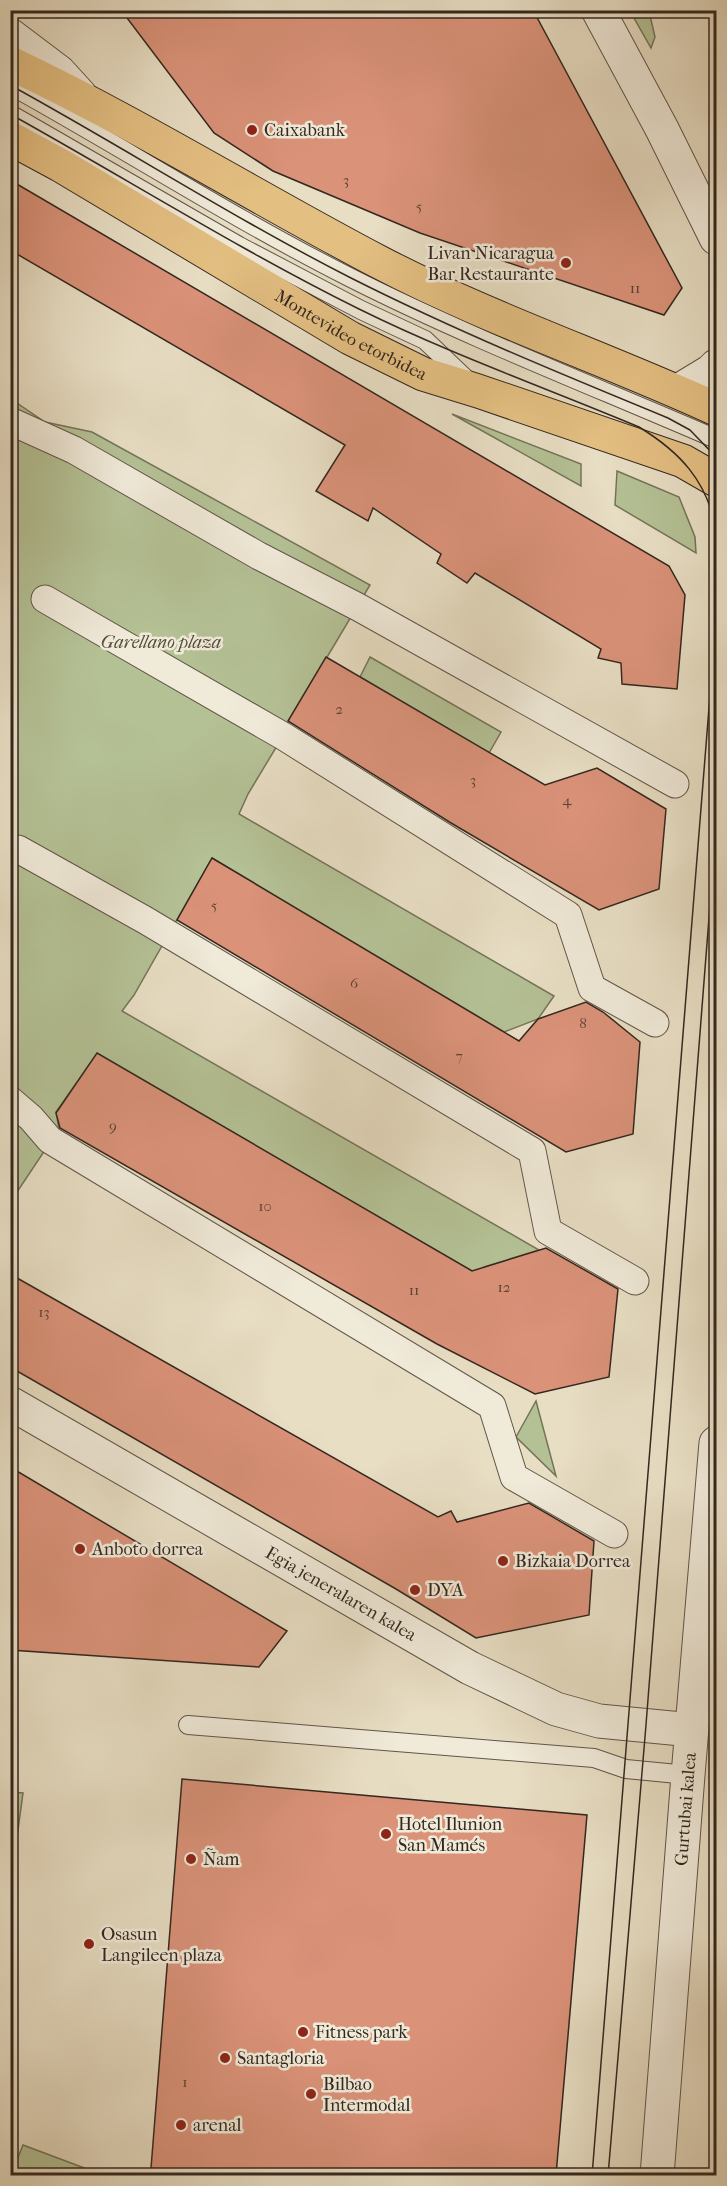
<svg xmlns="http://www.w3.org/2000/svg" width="727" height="2186" font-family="'IM FELL French Canon',serif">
	<rect width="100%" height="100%" fill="#e8dec4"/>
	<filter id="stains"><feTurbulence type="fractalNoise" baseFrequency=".00333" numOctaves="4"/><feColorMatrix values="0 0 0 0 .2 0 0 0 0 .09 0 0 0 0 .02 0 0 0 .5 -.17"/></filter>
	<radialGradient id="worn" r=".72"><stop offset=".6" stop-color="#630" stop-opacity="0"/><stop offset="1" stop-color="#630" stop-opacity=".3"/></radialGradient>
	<path fill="#b4c195" stroke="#74745a" stroke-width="1.5" d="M630 11H649L655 37 651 48Z
		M11 399 45 422 92 432 370 585 286 726 283 736 248 794 239 814 554 996 538 1019 504 1032 212 858 134 995 122 1011 539 1250 484 1267 479 1275 97 1054 56 1112 59 1129 11 1201Z
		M452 414 581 464V486Z
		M617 471 679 497 695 537 696 553 615 505Z
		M370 657 501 732 489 753 360 677Z
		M536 1401 556 1476 516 1437Z
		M10 1792 23 1793 16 1845 11 1843Z
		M23 2145 103 2175H11Z"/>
	<path fill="#da9279" stroke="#33271f" stroke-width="1.5" d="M121 10H533L682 288 664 315 420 233 273 171 214 133Z
		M10 180 669 566 685 595 677 689 622 684 621 663 598 658 601 649 475 573 467 583 437 563 441 554 373 508 368 521 316 491 345 445 10 250Z
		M326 657 545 785 597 768 666 809 659 889 599 910 451 823 288 721Z
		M212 858 519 1041 538 1019 586 1002 603 1012 640 1042 633 1134 566 1152 177 920Z
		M97 1053 472 1271 546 1248 618 1289 609 1377 535 1394 437 1344 60 1128 56 1113Z
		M10 1274 438 1517 451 1511 457 1522 529 1503 594 1541 589 1615 476 1638 396 1589 10 1367Z
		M10 1467 287 1631 259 1667 10 1650Z
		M182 1779 587 1815 556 2175H238L151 2168Z"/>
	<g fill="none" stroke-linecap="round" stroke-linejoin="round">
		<defs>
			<path id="service" d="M10 85C124 148 234 219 351 278 470 338 594 386 716 439
				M10 114 239 246 361 310 425 340 468 381
				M188 1725 594 1758 626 1769 688 1775"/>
			<path id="pedestrian" d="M10 421 74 450 259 556 358 607 675 784
				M45 599 283 736 568 915 592 988 655 1023
				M18 849 145 920 532 1151 548 1231 635 1281
				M10 1100 31 1118 50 1140 492 1406 514 1477 614 1534"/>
			<g id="minor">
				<path d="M598 10 662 129 716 238"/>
				<path d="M10 35 59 72 80 95"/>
				<path d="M678 391 711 371 716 366"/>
				<path id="s1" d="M10 1403 470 1668 556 1709 599 1721 692 1730"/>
				<path id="s2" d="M657 2176 688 1775 716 1443"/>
			</g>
			<g id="primary">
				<path d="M10 63C137 123 255 197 379 262 488 319 605 358 716 409"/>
				<path id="s3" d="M10 138 60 165 350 338 423 374 478 391 683 461 716 480"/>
			</g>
		</defs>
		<use href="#service" stroke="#605548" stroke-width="20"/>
		<use href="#pedestrian" stroke="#605548" stroke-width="29"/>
		<use href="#minor" stroke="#605548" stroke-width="35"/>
		<use href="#primary" stroke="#33271f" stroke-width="35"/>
		<use href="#service" stroke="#f0ead9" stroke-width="18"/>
		<use href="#pedestrian" stroke="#f0ead9" stroke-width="27"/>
		<use href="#minor" stroke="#f0ead9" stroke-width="33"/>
		<use href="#primary" stroke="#e4bf82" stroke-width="33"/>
		<path stroke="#33271f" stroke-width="1.5" d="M10 85C125 148 235 219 351 278 454 330 561 374 668 418L690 430 716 457
			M10 114C127 179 240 250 359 309 450 354 546 388 639 427 680 452 707 481 716 529
			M592 2176C635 1657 676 1138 716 620
			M608 2176 646 1725 716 828"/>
	</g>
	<g fill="#8f2418" stroke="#f0ead9" stroke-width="2">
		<circle cx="252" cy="130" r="6"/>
		<circle cx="566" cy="263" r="6"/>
		<circle cx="80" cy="1549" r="6"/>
		<circle cx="503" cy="1561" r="6"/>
		<circle cx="415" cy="1590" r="6"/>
		<circle cx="386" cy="1834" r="6"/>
		<circle cx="191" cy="1859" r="6"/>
		<circle cx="89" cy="1944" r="6"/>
		<circle cx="303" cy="2032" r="6"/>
		<circle cx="225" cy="2058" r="6"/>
		<circle cx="311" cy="2094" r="6"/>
		<circle cx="181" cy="2125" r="6"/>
	</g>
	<g text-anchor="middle" stroke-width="5" stroke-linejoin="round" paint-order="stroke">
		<g font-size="15" fill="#5d4236">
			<text x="346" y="185">3</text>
			<text x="419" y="211">5</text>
			<text x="635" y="293">11</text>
			<text x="339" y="714">2</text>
			<text x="473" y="785">3</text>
			<text x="567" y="805">4</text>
			<text x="214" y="910">5</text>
			<text x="354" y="988">6</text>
			<text x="583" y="1028">8</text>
			<text x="459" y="1061">7</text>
			<text x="113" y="1131">9</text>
			<text x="265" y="1211">10</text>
			<text x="504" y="1292">12</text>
			<text x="414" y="1295">11</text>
			<text x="44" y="1317">13</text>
			<text x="185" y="2087">1</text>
		</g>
		<g font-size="18" fill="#33271f" stroke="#f0ead9" text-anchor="start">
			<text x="264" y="136">Caixabank</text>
			<text x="554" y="259" text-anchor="end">Livan Nicaragua<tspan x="554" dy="21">Bar Restaurante</tspan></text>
			<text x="92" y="1555">Anboto dorrea</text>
			<text x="515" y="1567">Bizkaia Dorrea</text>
			<text x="427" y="1596">DYA</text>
			<text x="398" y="1830">Hotel Ilunion<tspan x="398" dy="21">San Mamés</tspan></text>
			<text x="203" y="1865">Ñam</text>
			<text x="101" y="1940">Osasun<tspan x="101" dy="21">Langileen plaza</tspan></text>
			<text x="315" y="2038">Fitness park</text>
			<text x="237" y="2064">Santagloria</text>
			<text x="323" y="2090">Bilbao<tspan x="323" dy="21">Intermodal</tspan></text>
			<text x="193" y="2131">arenal</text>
		</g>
		<g font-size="18" fill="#33271f" stroke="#f0ead9">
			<text dy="6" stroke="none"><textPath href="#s3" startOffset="394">Montevideo etorbidea</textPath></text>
			<text dy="6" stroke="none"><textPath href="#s1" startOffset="382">Egia jeneralaren kalea</textPath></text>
			<text dy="6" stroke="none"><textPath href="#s2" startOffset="368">Gurtubai kalea</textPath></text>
		</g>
		<g font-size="18" font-style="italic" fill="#534e3c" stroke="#f0ead9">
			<text x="161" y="648">Garellano plaza</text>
		</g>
	</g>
	<rect width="727" height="2186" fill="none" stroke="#e8dec4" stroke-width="36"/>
	<rect x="12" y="12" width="703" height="2162" fill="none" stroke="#33271f" stroke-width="3"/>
	<rect x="18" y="18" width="691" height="2150" fill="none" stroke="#33271f" stroke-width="1.5"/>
	<rect width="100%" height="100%" filter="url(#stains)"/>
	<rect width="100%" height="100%" fill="url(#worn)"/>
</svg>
